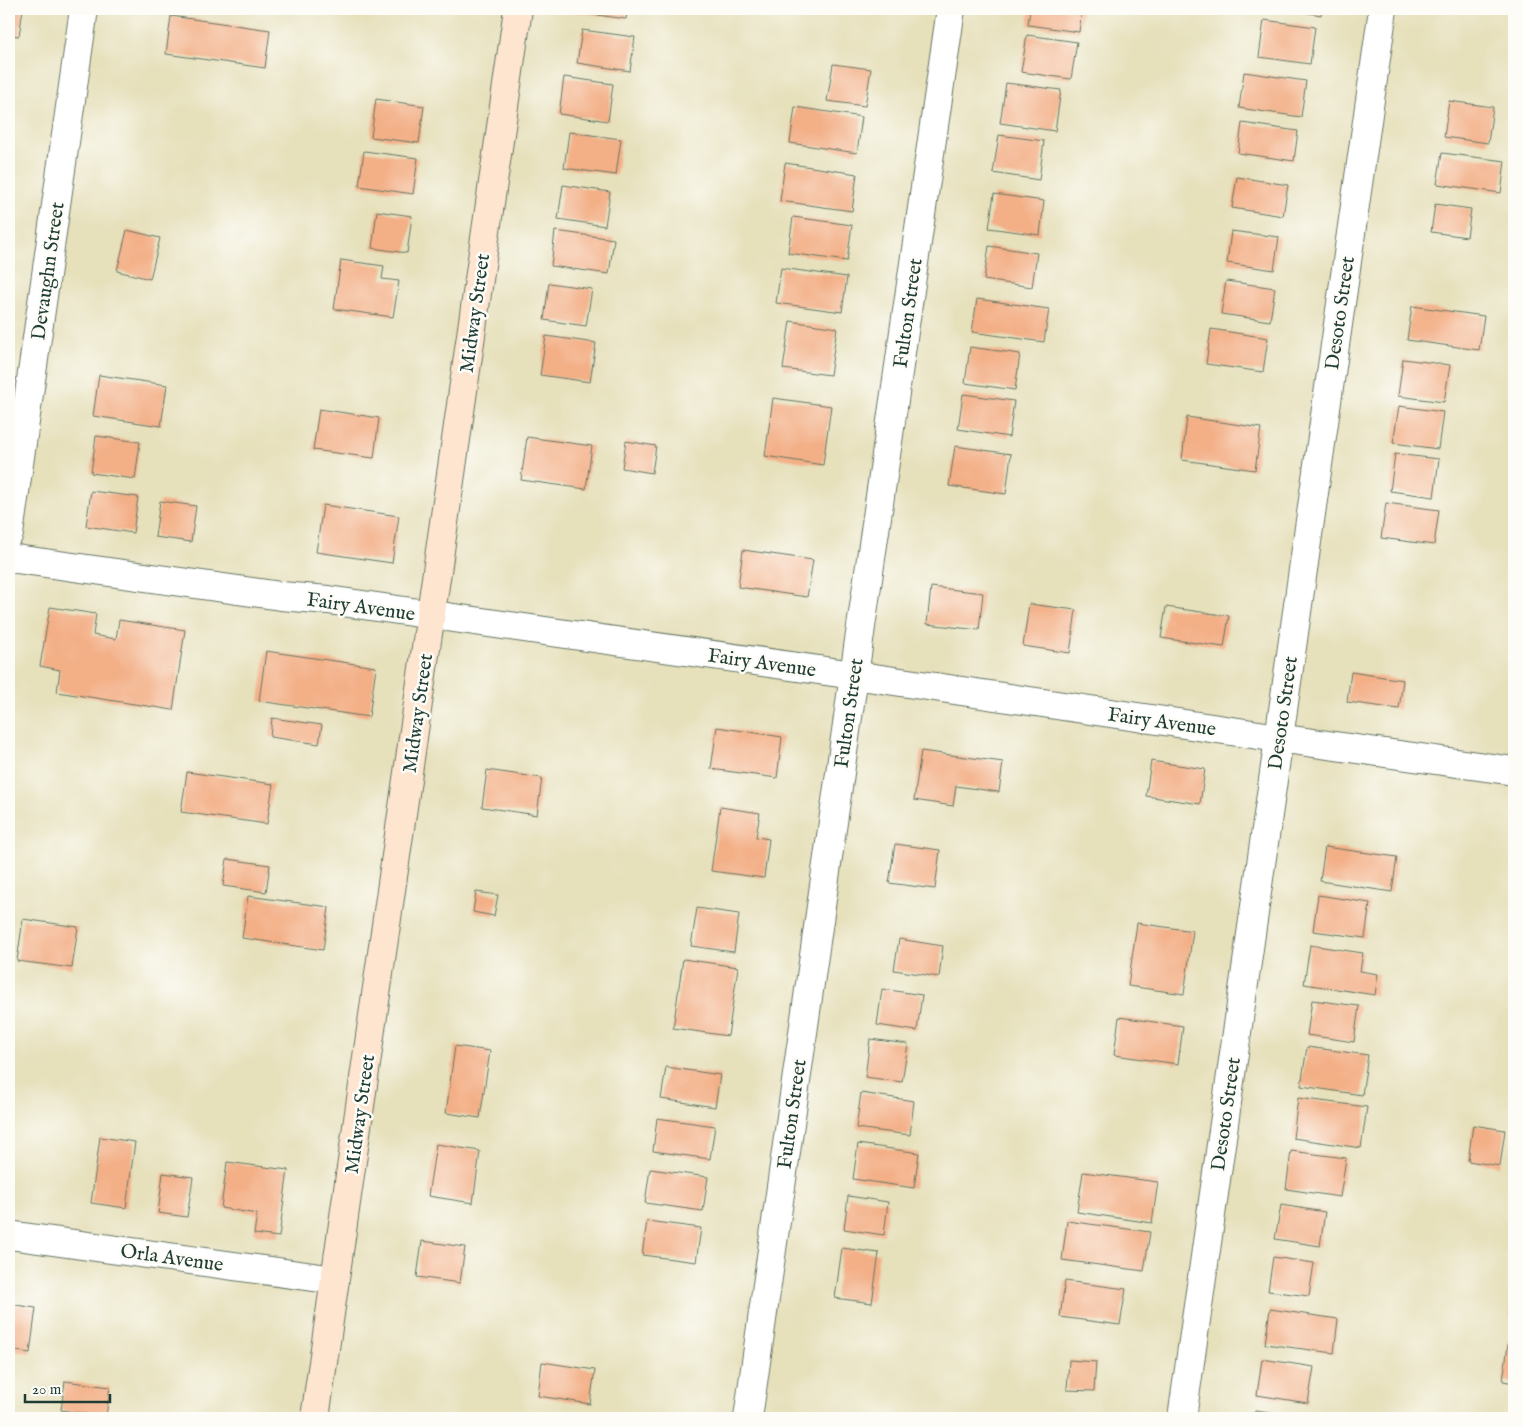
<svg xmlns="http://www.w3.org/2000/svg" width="1523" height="1427" font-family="'IM FELL English',serif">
	<rect width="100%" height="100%" fill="#fdfcf7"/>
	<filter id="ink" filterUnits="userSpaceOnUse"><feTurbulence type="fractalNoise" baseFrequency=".02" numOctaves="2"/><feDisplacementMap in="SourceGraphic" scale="10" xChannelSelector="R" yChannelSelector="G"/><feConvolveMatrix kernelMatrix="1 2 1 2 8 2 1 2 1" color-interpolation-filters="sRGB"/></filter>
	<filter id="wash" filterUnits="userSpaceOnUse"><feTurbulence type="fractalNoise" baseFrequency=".0096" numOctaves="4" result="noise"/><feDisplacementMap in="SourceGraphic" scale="20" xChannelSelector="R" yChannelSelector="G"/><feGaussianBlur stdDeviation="1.12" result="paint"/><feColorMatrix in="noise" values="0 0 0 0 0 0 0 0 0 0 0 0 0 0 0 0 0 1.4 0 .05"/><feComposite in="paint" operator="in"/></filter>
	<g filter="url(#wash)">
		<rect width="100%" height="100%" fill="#e6e0bb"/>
		<g id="blocks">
			<path fill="#f3af86" d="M9 9H23L19 36 9 35Z
				M576 9H628L626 19 575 12Z
				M1030 9H1082L1079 32 1028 25Z
				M1284 9H1322L1321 15Z
				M171 16 270 30 265 68 166 54Z
				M1264 20 1315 27 1310 64 1259 57Z
				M582 30 635 37 630 71 577 63Z
				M1027 35 1077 42 1071 79 1021 72Z
				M833 64 871 69 865 106 827 101Z
				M1244 72 1306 81 1301 117 1239 108Z
				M564 77 613 84 608 121 559 114Z
				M1006 83 1061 90 1055 131 1000 123Z
				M376 99 424 106 419 143 371 137Z
				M1449 101 1493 107 1488 143 1444 137Z
				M795 107 862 117 857 153 790 143Z
				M1242 123 1298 131 1294 161 1238 153Z
				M569 132 621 139 616 175 564 168Z
				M999 135 1044 141 1039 180 993 173Z
				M364 151 418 158 413 194 359 186Z
				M1442 153 1505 161 1501 193 1437 184Z
				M785 163 857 174 852 211 780 201Z
				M1237 177 1288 185 1283 216 1232 208Z
				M563 185 610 192 605 226 558 219Z
				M994 194 1044 201 1040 235 989 228Z
				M1435 204 1471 209 1467 237 1431 232Z
				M377 211 412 216 407 253 372 248Z
				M793 217 852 225 847 261 788 253Z
				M127 230 160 238 150 279 117 271Z
				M555 231 614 239 609 274 551 266Z
				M1231 231 1279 237 1274 270 1227 263Z
				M989 246 1037 253 1032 287 984 280Z
				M341 260 384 266 382 279 399 281 393 317 334 309Z
				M781 268 847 277 842 312 776 303Z
				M1226 281 1275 288 1270 321 1221 314Z
				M549 283 592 289 586 326 544 320Z
				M977 299 1049 309 1044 342 972 332Z
				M1412 306 1484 316 1479 350 1407 340Z
				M790 321 837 328 830 375 783 369Z
				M1211 329 1268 338 1263 372 1206 364Z
				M546 336 596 343 590 382 540 375Z
				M970 347 1020 354 1015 390 965 383Z
				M1403 359 1450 365 1444 402 1398 396Z
				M99 375 167 385 161 426 93 416Z
				M963 394 1014 401 1009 437 958 429Z
				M773 398 831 406 823 465 765 456Z
				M1399 406 1443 412 1438 449 1393 443Z
				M319 409 379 418 374 458 313 450Z
				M1187 417 1261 428 1255 470 1182 460Z
				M96 436 140 442 135 479 91 473Z
				M527 437 592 446 586 489 521 480Z
				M626 441 656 446 652 473 622 468Z
				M955 446 1011 454 1006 494 949 486Z
				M1395 454 1439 459 1434 497 1390 491Z
				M91 491 138 497 133 533 86 526Z
				M160 501 196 506 191 542 155 537Z
				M1386 503 1439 510 1434 545 1381 538Z
				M323 505 399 516 392 563 316 552Z
				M743 550 813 560 807 597 738 587Z
				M931 587 983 593 979 630 927 624Z
				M1029 604 1076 610 1070 653 1023 646Z
				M50 607 96 614 93 635 116 639 119 620 185 630 173 710 57 692 60 670 40 666Z
				M1166 607 1229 616 1224 647 1161 638Z
				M266 651 376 667 369 717 259 701Z
				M1351 672 1403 680 1399 709 1347 702Z
				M272 718 322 725 319 744 270 737Z
				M717 727 782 737 777 778 711 769Z
				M921 751 1003 762 999 792 956 786 953 806 914 800Z
				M1151 761 1205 769 1200 804 1146 796Z
				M487 770 542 778 537 815 482 807Z
				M187 772 273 784 267 824 181 812Z
				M720 807 760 813 756 837 769 839 764 878 711 871Z
				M895 844 940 850 935 889 889 883Z
				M1325 847 1397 857 1392 892 1320 881Z
				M227 859 270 865 266 892 223 886Z
				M476 892 498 895 494 916 473 912Z
				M1318 895 1370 903 1365 938 1313 931Z
				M248 896 329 907 323 950 242 938Z
				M697 908 739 914 734 952 691 946Z
				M23 919 78 927 72 968 17 961Z
				M1137 923 1193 931 1184 994 1128 986Z
				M899 939 943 946 939 977 894 970Z
				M1310 945 1363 953 1360 971 1378 974 1375 995 1304 984Z
				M683 959 738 967 728 1036 673 1028Z
				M882 989 922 995 917 1031 877 1025Z
				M1312 1000 1359 1006 1354 1042 1307 1035Z
				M1119 1017 1183 1026 1178 1064 1114 1055Z
				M870 1039 908 1044 902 1082 865 1077Z
				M455 1046 490 1051 480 1118 446 1113Z
				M1307 1047 1368 1055 1362 1095 1301 1086Z
				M666 1067 720 1075 715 1107 661 1099Z
				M861 1093 914 1101 910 1135 856 1128Z
				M1298 1098 1367 1107 1361 1148 1293 1138Z
				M657 1118 715 1126 710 1159 653 1151Z
				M1473 1125 1505 1130 1500 1166 1468 1161Z
				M100 1137 135 1142 126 1208 91 1203Z
				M436 1144 480 1151 473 1203 428 1196Z
				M858 1144 919 1153 914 1188 853 1179Z
				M1291 1151 1346 1158 1340 1197 1286 1189Z
				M227 1162 288 1170 279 1237 254 1234 257 1214 221 1208Z
				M650 1169 708 1177 703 1211 645 1203Z
				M1083 1172 1158 1182 1152 1223 1077 1212Z
				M163 1173 193 1177 187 1217 158 1213Z
				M848 1196 888 1202 884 1235 844 1229Z
				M1281 1205 1325 1212 1320 1246 1275 1239Z
				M647 1221 701 1228 696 1262 642 1255Z
				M1067 1221 1150 1232 1144 1271 1062 1260Z
				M422 1241 465 1247 460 1283 417 1277Z
				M842 1248 879 1253 872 1303 835 1298Z
				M1273 1257 1314 1263 1309 1296 1268 1291Z
				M1065 1281 1126 1289 1120 1325 1060 1317Z
				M1513 1297H1514V1318L1510 1317Z
				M9 1304 36 1308 30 1353 9 1350Z
				M1270 1309 1338 1319 1334 1353 1265 1344Z
				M1509 1338 1514 1339V1383L1503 1381Z
				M1262 1359 1314 1367 1308 1403 1257 1395Z
				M1069 1360 1096 1362 1094 1391 1067 1390Z
				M542 1362 595 1370 590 1404 538 1396Z
				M65 1381 110 1387 106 1417 61 1410Z
				M1255 1411 1302 1417V1418H1254Z"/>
		</g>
	</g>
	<g filter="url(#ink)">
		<use href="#blocks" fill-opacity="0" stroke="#657663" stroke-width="1"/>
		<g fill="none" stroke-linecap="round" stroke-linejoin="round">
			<defs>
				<path id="street" d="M9 534 84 9
					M9 558 281 596 328 600 854 675 1278 738 1514 771
					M9 1235 335 1280
					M748 1418 854 675 951 9
					M1182 1418 1383 9"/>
				<path id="secondary" d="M315 1418 518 9"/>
			</defs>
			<use href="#street" stroke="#657663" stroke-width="30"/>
			<use href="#secondary" stroke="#657663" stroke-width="30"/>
			<use href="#street" stroke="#fff" stroke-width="28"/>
			<use href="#secondary" stroke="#fde5d0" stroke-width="28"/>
		</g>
	</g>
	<g text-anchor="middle" stroke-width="5" stroke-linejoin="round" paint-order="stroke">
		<g font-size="20" fill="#1f3d34" stroke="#fdfcf7">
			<text transform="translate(47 271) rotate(-82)" y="7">Devaughn Street</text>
			<text transform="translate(474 313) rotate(-82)" y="7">Midway Street</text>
			<text transform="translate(907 313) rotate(-82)" y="7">Fulton Street</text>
			<text transform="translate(1339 313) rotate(-82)" y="7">Desoto Street</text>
			<text transform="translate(361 606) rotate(8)" y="7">Fairy Avenue</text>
			<text transform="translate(762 662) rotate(8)" y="7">Fairy Avenue</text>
			<text transform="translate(417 713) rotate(-82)" y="7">Midway Street</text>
			<text transform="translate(848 713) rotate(-82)" y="7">Fulton Street</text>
			<text transform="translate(1282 713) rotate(-82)" y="7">Desoto Street</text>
			<text transform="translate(1162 721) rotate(8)" y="7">Fairy Avenue</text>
			<text transform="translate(359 1114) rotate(-82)" y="7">Midway Street</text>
			<text transform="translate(791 1114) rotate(-82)" y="7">Fulton Street</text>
			<text transform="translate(1225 1114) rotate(-82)" y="7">Desoto Street</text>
			<text transform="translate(172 1257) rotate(8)" y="7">Orla Avenue</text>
		</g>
	</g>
	<rect width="1523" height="1427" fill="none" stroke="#fdfcf7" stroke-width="30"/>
	<path d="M25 1394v8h85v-8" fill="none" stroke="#1f3d34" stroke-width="2.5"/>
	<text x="32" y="1394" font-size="15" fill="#1f3d34" stroke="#fdfcf7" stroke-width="4" paint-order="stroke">20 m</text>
</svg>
